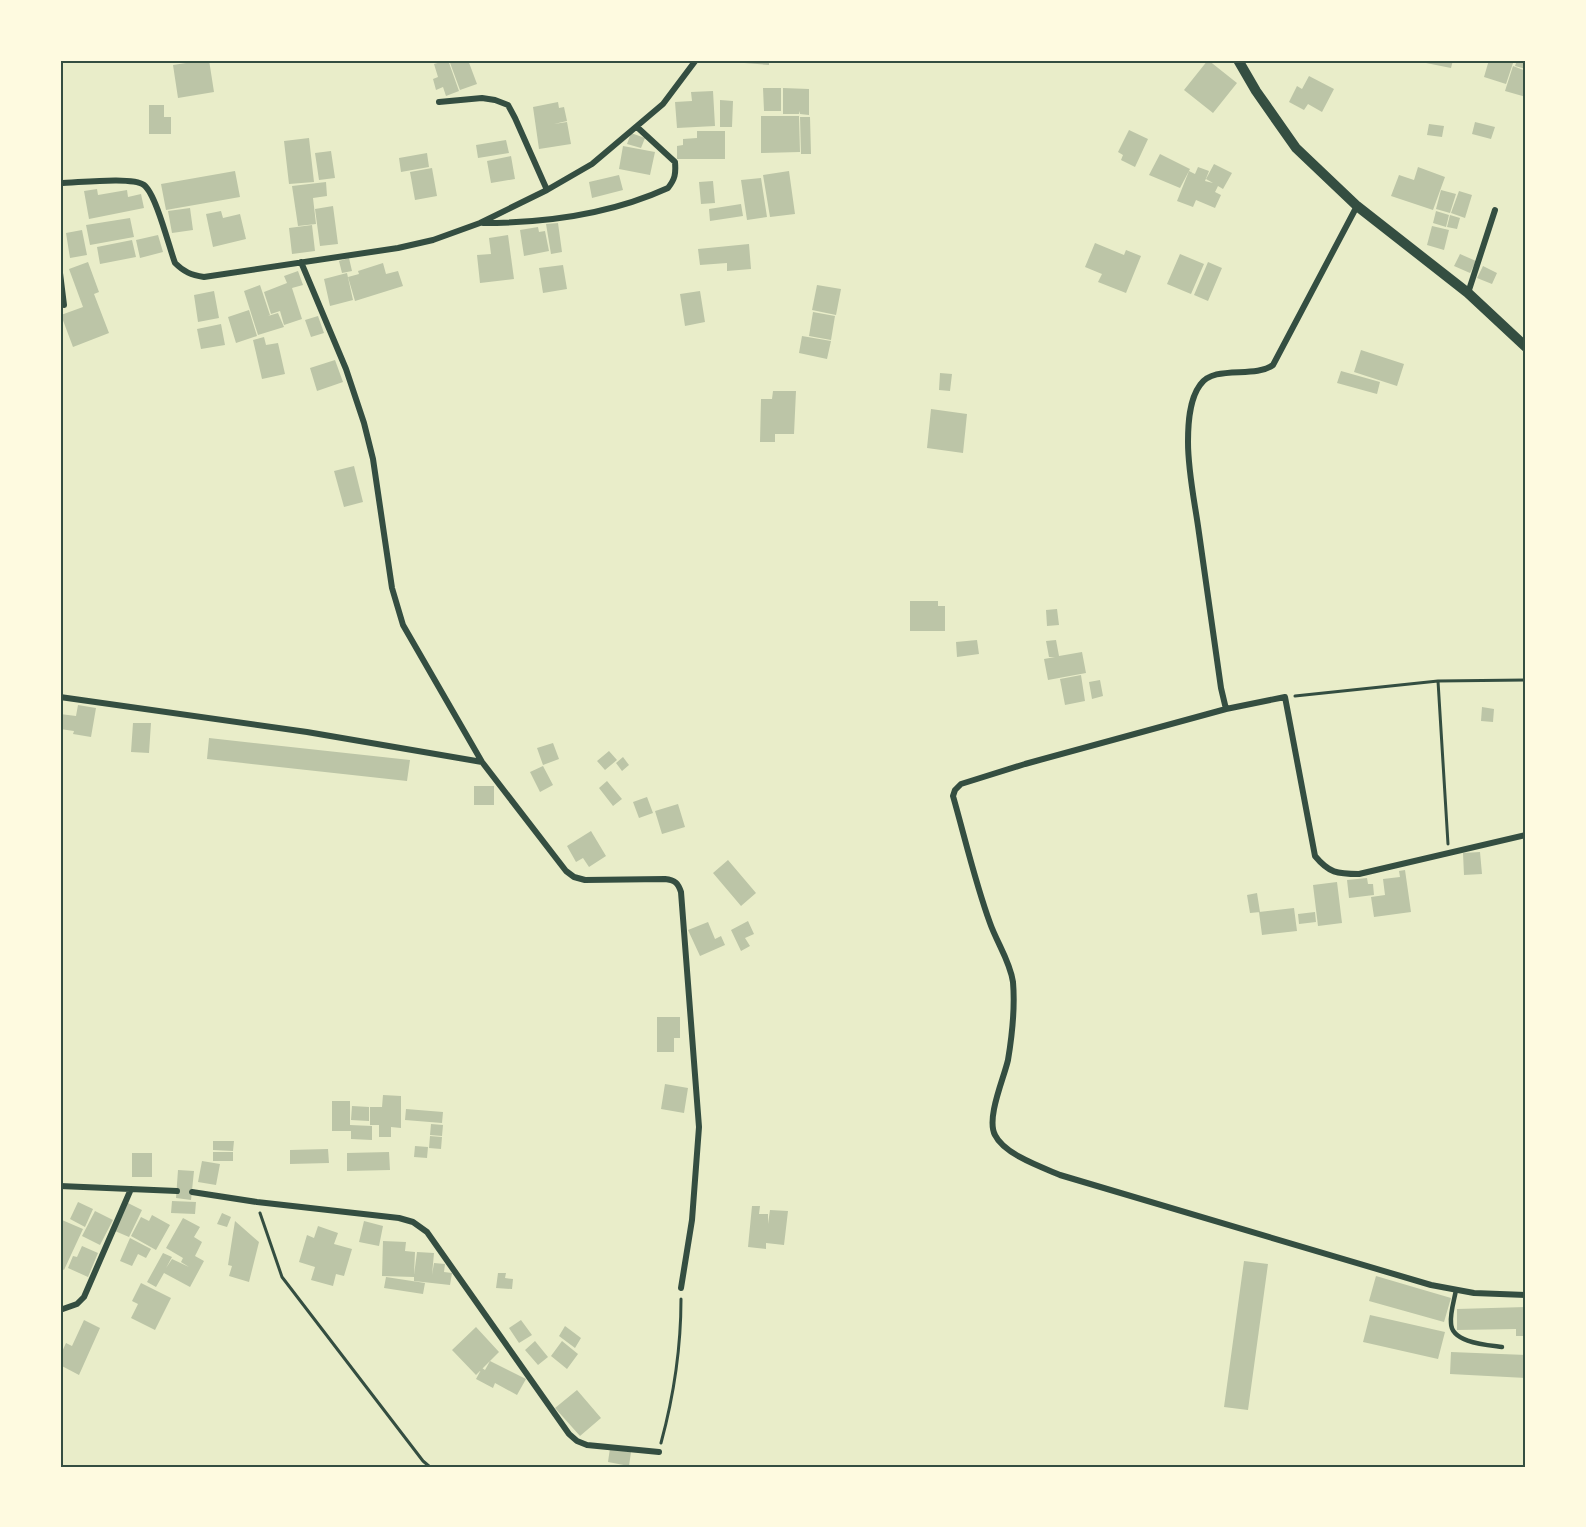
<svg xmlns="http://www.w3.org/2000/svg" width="1586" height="1527" font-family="Jost,sans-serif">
	<rect width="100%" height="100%" fill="#e9edc9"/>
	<path fill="#bcc5a7" d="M186 60H209L214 92 178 98 173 65 186 63Z
		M448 60 459 91 446 96 443 87 436 90 433 79 438 77 434 64Z
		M449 60H468L477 84 460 90Z
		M731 60H769V65L731 62Z
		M1208 60 1237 83 1213 113 1184 90Z
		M1427 60H1453L1451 68 1426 63Z
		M1489 60H1514L1506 84 1484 77Z
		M1517 60H1526V69L1515 66Z
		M1513 66 1526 71V97L1505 91Z
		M1309 76 1334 89 1322 112 1308 104 1304 110 1289 102 1297 86 1302 89Z
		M763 88H781V111H764Z
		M783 88 809 89V115L800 114V111L799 114H783Z
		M713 91 715 126 677 128 675 102 692 101 691 92Z
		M720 100 733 101 732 127H720Z
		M558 102 559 108 564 107 567 121 554 124 567 122 571 144 539 149 533 107Z
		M149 105H164V117H171V134H149Z
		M761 116H799L800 152 761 153Z
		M800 117H810L811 154H801Z
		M1475 122 1495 127 1491 139 1472 134Z
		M1429 124 1444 126 1442 137 1427 135Z
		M1129 130 1148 139 1135 167 1121 160 1123 155 1118 152Z
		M697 131H725V159H677V146L683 145V139L697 138Z
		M631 133 645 138 641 148 627 144Z
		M309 138 314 182 289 184 284 141Z
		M506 140 509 153 478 158 476 145Z
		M623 146 655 152 650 175 619 169Z
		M331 151 335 178 319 180 315 153Z
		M427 153 429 167 401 172 399 158Z
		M1160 154 1190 169 1180 188 1149 175Z
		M511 156 515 179 491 183 487 161Z
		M1214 164 1232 173 1223 189 1218 186 1215 192 1221 195 1215 208 1196 200 1193 207 1177 201 1189 171 1195 174 1198 167 1209 171 1205 181 1213 183 1206 179Z
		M1418 167 1445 177 1433 210 1391 196 1399 175 1414 180Z
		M432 168 437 196 415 200 410 172Z
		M235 171 240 197 166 210 161 184Z
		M789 171 795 214 770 217 763 175Z
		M619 175 623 190 592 198 589 182Z
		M761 178 767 217 747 220 741 180Z
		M713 181 715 203 701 204 699 182Z
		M326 182 327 196 313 198 316 224 298 226 292 186Z
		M97 189 98 195 127 190 128 197 141 194 144 208 89 219 84 191Z
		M1441 190 1456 194 1450 213 1436 209Z
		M1459 191 1472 195 1465 218 1451 213Z
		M741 204 743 216 710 221 709 209Z
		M333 206 338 244 320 246 315 209Z
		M190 208 193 230 172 233 168 211Z
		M221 211 223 218 240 214 246 239 213 247 206 214Z
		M1436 211 1449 215 1446 227 1433 223Z
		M1450 215 1460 218 1457 229 1447 227Z
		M130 218 134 237 90 245 86 225Z
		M558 223 562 252 551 254 546 224Z
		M312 225 315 251 292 254 289 228Z
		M1432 226 1449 230 1444 250 1427 245Z
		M538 227 539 232 545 231 549 251 524 256 520 230Z
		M82 230 87 255 70 258 66 233Z
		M158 235 163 252 140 258 136 240Z
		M508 235 514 279 480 283 477 255 491 254 489 238Z
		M132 240 136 257 100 264 97 247Z
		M1095 243 1124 255 1126 250 1141 256 1126 293 1098 282 1102 274 1085 267Z
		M749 244 751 269 727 271V263L700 265 698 249Z
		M1180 254 1204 264 1191 294 1167 284Z
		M1460 254 1476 261 1470 273 1454 266Z
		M349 258 352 271 342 273 339 261Z
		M88 262 99 292 94 294 109 333 73 347 61 315 83 307 69 269Z
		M1208 262 1222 268 1208 301 1194 295Z
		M383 263 386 274 398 271 403 286 355 301 348 277 359 274 358 271Z
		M563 265 567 289 543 293 539 268Z
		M1483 266 1497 273 1492 284 1477 278Z
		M298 271 303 285 292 288 302 319 284 325 280 311 271 314 264 292 287 283 284 276Z
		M347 273 353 300 330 306 324 279Z
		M260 285 270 315 268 316 278 313 284 327 258 335 244 291Z
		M817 285 841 289 836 315 812 310Z
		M214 291 219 318 198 322 194 295Z
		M700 291 705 322 685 326 680 294Z
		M249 310 257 336 236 343 228 317Z
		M813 312 835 316 831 340 809 336Z
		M318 316 324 333 311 337 305 320Z
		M221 324 225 345 201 349 197 329Z
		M802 336 831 341 827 359 799 353Z
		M264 337 266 345 278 343 285 374 262 379 253 340Z
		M1361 350 1404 364 1397 386 1354 372Z
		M335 360 343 382 317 391 310 368Z
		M1341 371 1380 382 1377 394 1337 383Z
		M940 373 952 374 950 391 939 390Z
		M773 391H796L794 434H775V442H760L761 399H772Z
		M931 409 967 414 963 453 927 448Z
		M354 466 363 502 344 507 334 471Z
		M910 601H938V606H945V631H910Z
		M1057 609 1059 625 1047 626 1046 610Z
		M977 640 979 654 957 657 956 642Z
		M1056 640 1059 656 1082 652 1086 673 1048 680 1044 659 1055 657H1049L1046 641Z
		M1081 675 1085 701 1065 705 1060 679Z
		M1100 680 1103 696 1092 699 1089 682Z
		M78 705 96 708 91 737 73 734 74 731 60 729V714L76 716Z
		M1482 707 1494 709 1493 722 1481 721Z
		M133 723H151L149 753 131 752Z
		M209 738 410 760 407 781 207 759Z
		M553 743 559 759 543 765 537 748Z
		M609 751 617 760 605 770 597 761Z
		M623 757 629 765 622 771 616 763Z
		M543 766 553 785 540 792 530 772Z
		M607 781 622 799 613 806 599 788Z
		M474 786H494V805H474Z
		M647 797 653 813 639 818 633 802Z
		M678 804 685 827 662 834 655 811Z
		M591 831 606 856 589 867 583 858 576 862 567 846Z
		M1480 852 1482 874 1464 875 1463 853Z
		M728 860 756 893 741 906 713 873Z
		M1405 870 1411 912 1374 917 1371 897 1385 895 1383 879 1400 877 1399 871Z
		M1367 878 1368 884H1373L1374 895 1349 898 1347 880Z
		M1337 882 1342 923 1318 926 1313 885Z
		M1257 893 1260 912 1250 913 1247 895Z
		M1294 908 1297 931 1262 935 1259 912Z
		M1315 912 1316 922 1299 924 1298 914Z
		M748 921 754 934 745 938 750 946 741 951 731 930Z
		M708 922 715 939 721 936 725 945 700 956 688 930Z
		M657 1017H680V1038H674V1052H657Z
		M665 1084 688 1088 684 1113 661 1109Z
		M383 1095 401 1096V1128L391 1127V1137H379V1125H370V1107H382Z
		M332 1101H350V1125L372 1126V1140L351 1139V1131H332Z
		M352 1106 369 1107V1121L351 1120Z
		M406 1109 443 1112 442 1123 405 1120Z
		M431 1124 443 1125 442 1136 430 1135Z
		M430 1136 442 1137 441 1149 429 1148Z
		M213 1141H234L233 1151 213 1150Z
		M415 1146 428 1147 427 1158 414 1157Z
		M328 1149 329 1163 290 1164V1150Z
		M213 1152H233V1161H213Z
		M389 1152 390 1170 347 1171V1153Z
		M132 1153H152V1177H132Z
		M202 1161 220 1164 216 1185 198 1182Z
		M178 1170 194 1171 191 1200 176 1198Z
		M172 1201 196 1202 195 1214 171 1213Z
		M78 1202 93 1209 85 1227 70 1219Z
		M128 1203 142 1210 129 1237 115 1231Z
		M752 1206H760L759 1214H768V1224L770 1210 788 1211 784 1245 766 1243V1249L748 1247Z
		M95 1211 113 1220 100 1245 82 1236Z
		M222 1213 231 1217 227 1227 217 1224Z
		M152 1215 170 1225 156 1250 131 1236 141 1217 149 1221Z
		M183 1218 200 1227 194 1237 202 1242 195 1256 204 1261 190 1287 164 1273 156 1287 147 1282 163 1253 172 1257 166 1268 172 1259 189 1267 181 1262 183 1258 166 1248Z
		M62 1220 83 1229 64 1270 60 1268V1224Z
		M235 1221 259 1242 249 1282 229 1276 232 1266 228 1265Z
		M364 1221 383 1226 379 1246 359 1242Z
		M318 1226 338 1233 334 1244 352 1249 344 1276 336 1274 333 1286 311 1280 315 1267 299 1262 307 1235 314 1238Z
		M130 1238 151 1249 146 1258 138 1254 132 1266 120 1261Z
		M383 1241 406 1242 405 1251 415 1252 414 1275 417 1252 434 1253 432 1275 434 1263 445 1264 444 1272 452 1273 450 1285 414 1281V1277L382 1276Z
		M82 1246 98 1253 88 1277 68 1268 73 1256 77 1257Z
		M1244 1261 1268 1264 1248 1410 1224 1407Z
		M498 1273H506L505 1278 513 1279 512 1289 496 1288Z
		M1376 1276 1451 1298 1444 1322 1369 1301Z
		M386 1277 425 1283 423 1294 384 1288Z
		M141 1283 171 1298 155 1330 131 1318 138 1304 132 1301Z
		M1526 1307V1336H1516V1329L1457 1330V1309Z
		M1370 1315 1445 1332 1438 1359 1363 1342Z
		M84 1320 100 1328 79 1375 60 1365V1356L66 1343 72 1346Z
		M521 1320 532 1335 519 1343 509 1328Z
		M565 1326 581 1338 575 1348 559 1336Z
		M476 1327 499 1352 476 1375 452 1350Z
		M535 1341 548 1357 538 1365 525 1350Z
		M562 1341 578 1354 567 1369 551 1356Z
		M1451 1352 1526 1355V1378L1450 1374Z
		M490 1361 526 1379 517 1395 495 1383 493 1388 476 1379 482 1368 485 1370Z
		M577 1390 601 1418 580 1436 555 1408Z
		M610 1448 631 1452 629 1466 608 1462Z"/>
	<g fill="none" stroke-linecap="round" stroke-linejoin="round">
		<path stroke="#344e41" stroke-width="3" d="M1438 681 1448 844
			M1295 696 1438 681 1526 680
			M260 1213 282 1277 423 1461 430 1467
			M661 1443C674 1395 681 1348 681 1299"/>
		<path stroke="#344e41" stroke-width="4.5" d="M1456 1290C1454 1301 1450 1313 1451 1323 1451 1343 1488 1345 1502 1347"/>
		<path stroke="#344e41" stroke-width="6" d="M439 102 482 98 495 100 508 105 515 118 547 190
			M60 183C76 183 132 176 144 185 156 194 169 247 175 263 184 272 191 275 204 277L398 248 433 240 480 223 547 190 592 164 663 104 696 60
			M1357 206 1273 365C1254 379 1214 364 1200 385 1189 400 1188 424 1188 442 1188 473 1195 503 1199 533 1206 585 1214 636 1221 688L1226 709 1285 697 1315 856C1329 873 1337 874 1359 874L1526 835
			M483 223C545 223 611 214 668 188 675 179 676 174 675 162L637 127
			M301 262 346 369 364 423 373 459 392 588 403 625 482 762 566 871 574 877 585 880 665 879C675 880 678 883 681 892L699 1127 692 1220 681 1288
			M60 273 64 305
			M1468 293 1495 210
			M60 697 307 732 482 762
			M1226 709 1025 764 961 784 955 790 953 796C965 838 975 882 990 923 997 943 1010 961 1013 982 1015 1006 1012 1036 1008 1060 1004 1078 986 1118 995 1135 1004 1154 1041 1167 1060 1175L1431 1285 1474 1293 1526 1295
			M60 1186 177 1191
			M192 1192 257 1202 399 1218 413 1222 427 1232 569 1434 577 1441 587 1445 659 1452
			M60 1310 77 1304 84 1297 131 1189"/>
		<path stroke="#344e41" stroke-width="10" d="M1238 60 1256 91 1296 148 1357 206 1468 293 1526 347"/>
	</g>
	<rect width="1586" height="1527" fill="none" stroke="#fefae0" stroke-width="123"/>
	<rect x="62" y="62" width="1462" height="1404" fill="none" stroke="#344e41" stroke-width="2"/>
</svg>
